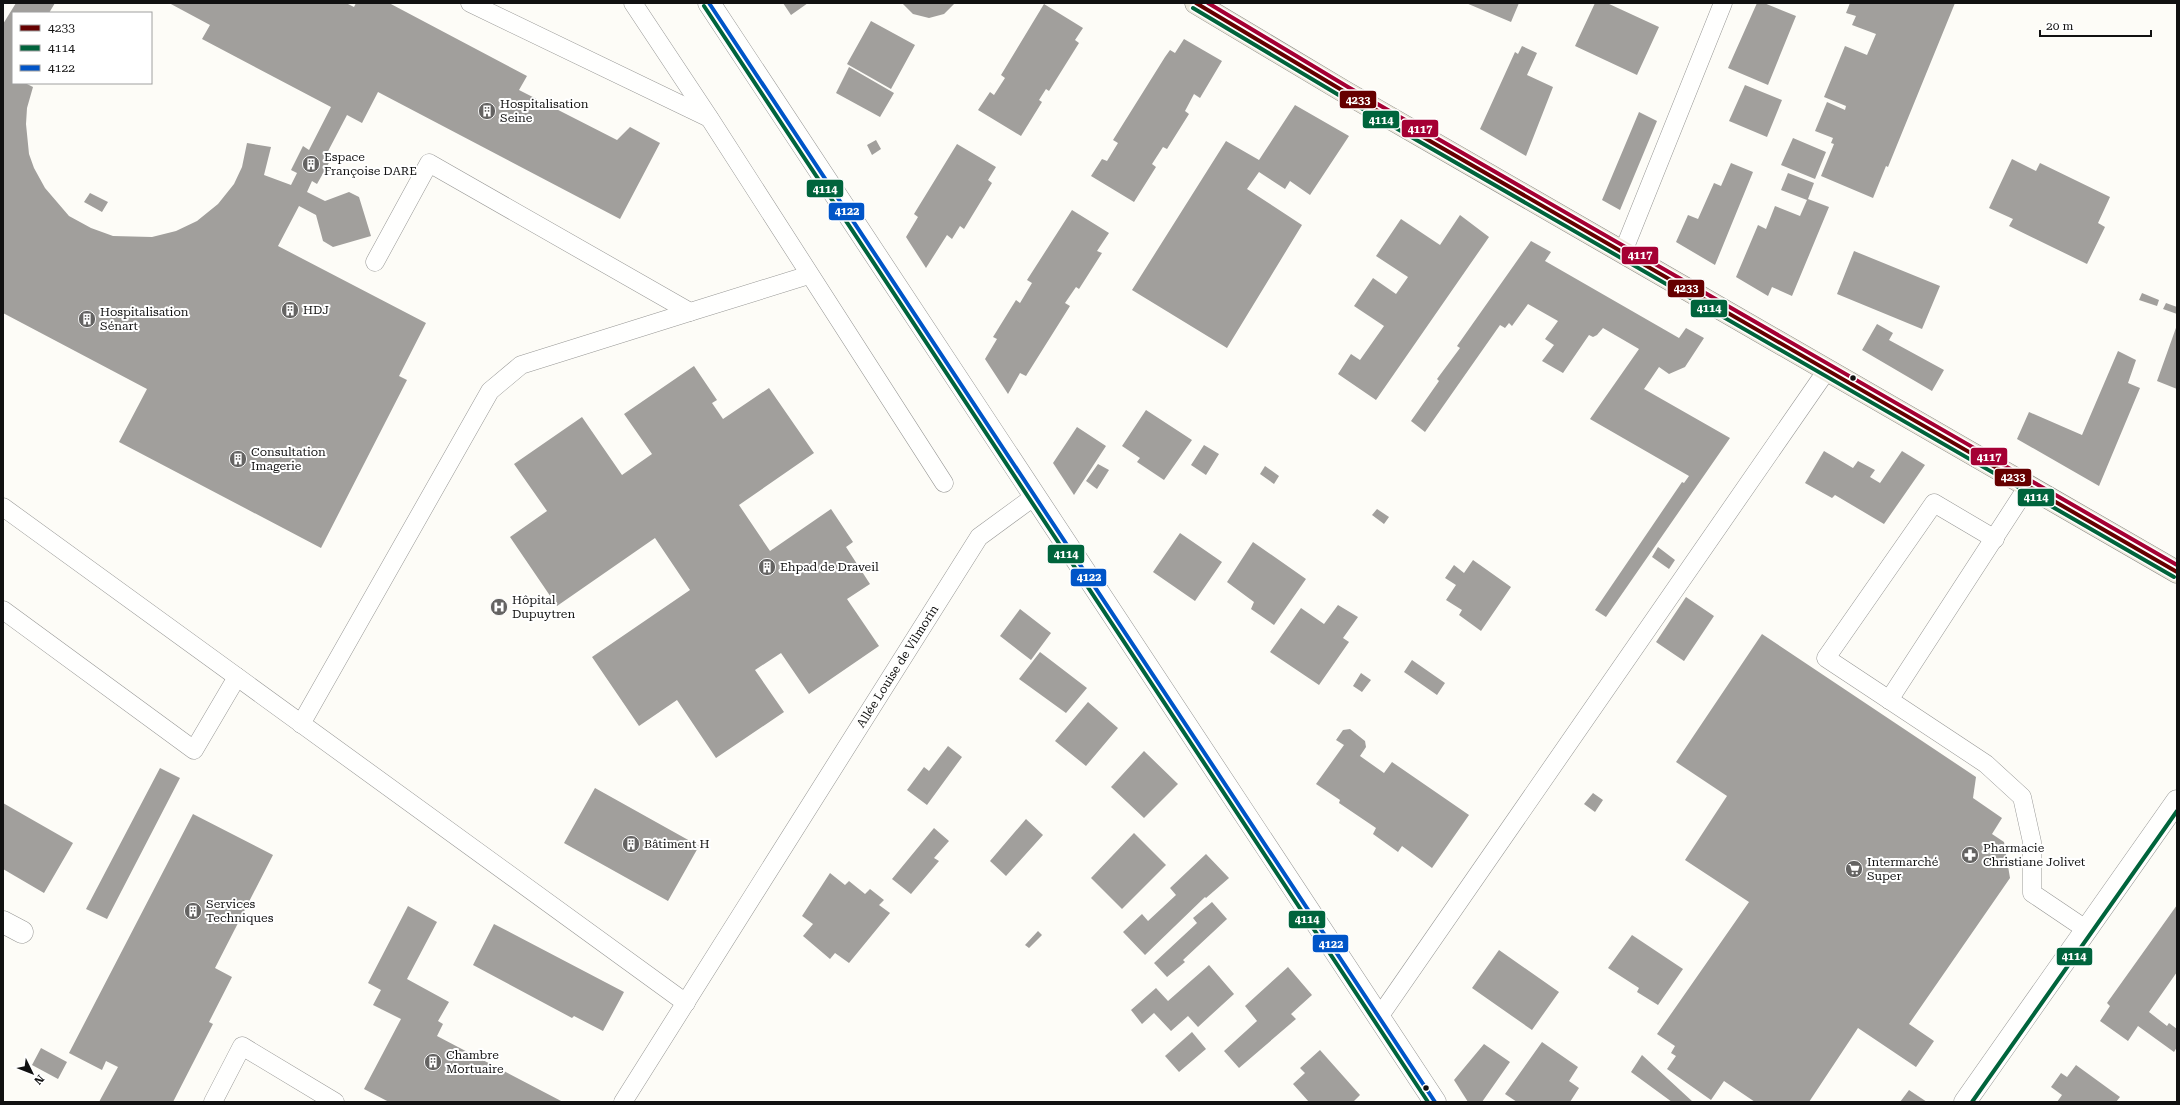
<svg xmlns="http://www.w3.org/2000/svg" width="2180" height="1105" font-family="'Roboto Serif',serif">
	<rect width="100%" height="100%" fill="#fdfcf7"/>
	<path fill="#a19f9c" d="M16 3H55L49 13H13V83H25L33 87 27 108 26 124 29 154 34 168 45 188 69 216 91 228 113 236 152 237 176 231 197 221 218 204 234 184 242 167 247 143 271 147 264 175 291 185 297 173 291 170 303 146 309 150 331 107 202 39 210 25 169 3H346L354 7 356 3H389L527 76 519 90 617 140 630 127 660 143 620 219 378 92 362 123 347 115 325 157 330 161 317 184 312 181 307 192 325 201 349 192 359 197 371 236 333 247 323 241 316 215 299 206 278 246 426 323 399 376 407 380 321 548 119 442 147 389 3 313V24Z
		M783 3H808L791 15Z
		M902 3H955L944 14 929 18 913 14Z
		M1466 3H1519L1511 22Z
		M1595 3H1607L1659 27 1637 75 1575 46Z
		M1757 3H1764L1796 16 1768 85 1728 68Z
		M1850 3H1955L1888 167 1886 166 1873 198 1821 176 1834 144 1831 143 1833 138 1815 131 1827 102 1845 110 1846 106 1824 97 1845 46 1867 55 1876 34 1852 25 1856 16 1846 13Z
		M1044 4 1083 28 1075 40 1079 43 1049 91 1046 89 1039 100 1042 102 1021 136 978 110 990 92 994 95 1005 78 1001 75Z
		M871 21 915 45 891 89 847 64Z
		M1184 39 1222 61 1200 98 1194 94 1185 111 1189 114 1167 149 1163 147 1152 164 1156 167 1134 202 1091 176 1102 159 1107 161 1118 143 1113 140 1165 57 1170 50 1175 53Z
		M1522 46 1537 53 1527 75 1553 87 1526 156 1480 129 1515 52 1518 54Z
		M849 67 894 93 880 117 836 93Z
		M1745 85 1782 100 1767 137 1729 121Z
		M1295 105 1349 136 1310 195 1290 181 1285 189 1259 172 1247 189 1302 225 1227 348 1132 290 1226 141 1259 160Z
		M1639 112 1657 121 1620 210 1602 200Z
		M1793 138 1826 152 1815 179 1781 165Z
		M876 140 881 149 872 155 867 145Z
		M957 144 996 167 988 180 992 183 964 229 960 226 952 239 947 235 926 268 906 237 918 217 914 214Z
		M2012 159 2036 171 2040 163 2110 197 2098 223 2105 227 2087 264 2009 226 2013 219 1989 208Z
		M1731 163 1753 172 1715 265 1676 242 1688 215 1698 219 1714 183 1721 186Z
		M1788 173 1814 183 1808 199 1829 207 1792 296 1772 287 1768 296 1736 277 1758 225 1766 229 1775 206 1800 216 1807 200 1781 190Z
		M90 193 108 202 102 212 84 202Z
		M1072 210 1109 233 1097 251 1102 253 1079 289 1076 287 1065 303 1070 306 1026 376 1020 373 1008 394 985 359 997 339 993 337 1016 300 1020 303 1032 283 1027 280Z
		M1460 215 1489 237 1376 400 1338 374 1351 354 1360 360 1384 326 1354 306 1373 278 1396 294 1408 277 1376 256 1401 219 1440 245Z
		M1531 241 1551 252 1545 261 1679 338 1686 328 1704 338 1685 367 1669 374 1659 367 1644 389 1730 438 1606 617 1595 610 1682 482 1684 483 1689 476 1590 419 1639 349 1603 328 1597 335 1593 337 1589 335 1563 373 1542 361 1554 345 1545 339 1558 321 1528 304 1512 326 1509 323 1505 328 1500 325 1425 432 1411 421 1439 381 1437 379 1460 348 1457 346Z
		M1854 251 1940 286 1922 329 1837 294Z
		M2142 293 2159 300 2157 306 2139 300Z
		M2166 303 2177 307V314L2163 309Z
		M1877 324 1893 333 1889 340 1944 370 1932 391 1862 350Z
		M2177 325V389L2157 381Z
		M2118 351 2136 360 2128 383 2140 388 2099 486 2017 439 2029 412 2082 435Z
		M694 366 717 400 712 403 723 419 769 388 814 453 739 505 770 551 831 509 853 542 846 547 870 584 847 599 879 646 809 694 781 653 755 670 784 712 716 758 677 700 639 726 592 657 690 590 655 538 557 606 510 537 547 511 514 464 582 417 622 475 652 454 624 414Z
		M1146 410 1192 440 1164 480 1137 462 1140 458 1122 446Z
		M1077 427 1106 446 1074 495 1053 463Z
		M1204 445 1219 454 1206 475 1191 465Z
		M1824 451 1853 468 1858 461 1875 470 1870 477 1880 483 1902 451 1925 465 1884 524 1835 495 1832 498 1805 483Z
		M1098 464 1109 470 1097 489 1086 481Z
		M1265 466 1279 476 1274 484 1260 474Z
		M1377 509 1389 517 1384 524 1372 515Z
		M1180 533 1222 562 1195 601 1153 572Z
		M1253 542 1306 579 1274 625 1251 609 1254 602 1227 582Z
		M1658 547 1675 560 1669 569 1652 557Z
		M1473 560 1511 587 1481 631 1459 615 1462 610 1446 600 1456 585 1445 578 1454 565 1464 573Z
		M1686 597 1714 616 1684 661 1656 642Z
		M1338 605 1358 617 1343 638 1349 642 1319 685 1270 652 1301 608 1324 624Z
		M1020 609 1051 633 1031 660 1000 636Z
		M1762 634 1976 777 1973 798 2002 818 1992 834 2004 842 2010 878 1909 1024 1934 1041 1916 1067 1858 1028 1809 1102H1755L1724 1081 1711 1100 1667 1069 1676 1056 1671 1053 1675 1046 1657 1034 1749 902 1685 860 1727 796 1676 762Z
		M1040 652 1087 688 1066 713 1019 679Z
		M1412 660 1445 683 1437 695 1404 672Z
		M1361 673 1371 680 1362 692 1353 686Z
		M1088 702 1118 728 1086 766 1055 741Z
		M1350 729 1365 741 1366 747 1360 756 1384 773 1392 762 1469 815 1432 868 1402 846 1398 852 1373 834 1376 828 1339 803 1340 800 1316 784 1344 745 1336 740 1343 730Z
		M948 746 962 757 927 805 907 790 924 767 929 771Z
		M1144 751 1178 784 1144 818 1111 787Z
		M160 768 180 778 107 919 86 909Z
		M595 788 699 846 668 901 564 843Z
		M1593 793 1603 800 1595 812 1584 804Z
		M3 803 73 843 44 893 3 869Z
		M193 814 273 855 215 968 232 977 209 1022 213 1024 173 1102H99L118 1067 106 1061 102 1070 69 1053Z
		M1026 819 1043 835 1006 876 990 861Z
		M934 828 949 841 934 858 939 861 911 894 892 879Z
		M1134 833 1166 865 1122 909 1091 878Z
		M1206 854 1229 878 1206 898 1205 897 1145 955 1123 932 1142 914 1148 921 1176 895 1170 888Z
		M830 873 845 885 849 881 865 894 870 889 884 900 879 905 890 913 849 963 835 953 830 959 803 936 813 924 802 916Z
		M1212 902 1227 919 1183 960 1185 962 1167 977 1154 963 1197 923 1193 918Z
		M2177 905V972L2149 1012 2167 1026 2169 1023 2177 1029V1047L2174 1052 2138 1026 2128 1041 2100 1021 2110 1006 2107 1003Z
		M408 906 437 922 407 979 449 1002 438 1021 443 1024 437 1036 563 1102H389L364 1089 401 1019 373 1005 381 990 368 983Z
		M494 924 624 992 603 1031 574 1016 572 1018 473 965Z
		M1038 931 1042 935 1029 948 1025 945Z
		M1632 935 1683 969 1658 1005 1637 992 1639 988 1608 968Z
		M1499 950 1559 992 1532 1030 1472 988Z
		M1209 965 1234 994 1198 1027 1188 1016 1171 1031 1154 1013 1142 1024 1131 1010 1156 988 1168 1001Z
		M1288 967 1312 995 1291 1014 1296 1019 1239 1068 1224 1051 1257 1021 1245 1006Z
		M1192 1032 1206 1049 1179 1072 1165 1056Z
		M1542 1042 1578 1067 1569 1081 1579 1088 1570 1102H1517L1505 1094Z
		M1484 1044 1510 1062 1482 1102H1468L1454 1080Z
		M41 1048 67 1062 58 1079 32 1065Z
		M1320 1050 1360 1095 1353 1102H1309L1293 1084 1305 1073 1300 1068Z
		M1642 1055 1693 1102H1672L1631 1072Z
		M2076 1065 2120 1097 2116 1102H2057L2062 1095 2051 1087 2061 1073 2067 1077Z
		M1909 1090 1927 1102H1900Z"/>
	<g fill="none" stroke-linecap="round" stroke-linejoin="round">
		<defs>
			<g id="service">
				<path d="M470 3 709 118"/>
				<path d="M633 3 710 119 944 483"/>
				<path d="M1623 252 1723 3"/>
				<path d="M375 262 429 163 690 312 809 275"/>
				<path d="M3 507 686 1003"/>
				<path d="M1995 539 1934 503 1826 658 1986 764 2022 797 2032 842V893L2087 930"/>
				<path d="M3 610 194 750 237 677"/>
				<path d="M1889 700 2028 486"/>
				<path d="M301 724 490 391 521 365 690 312"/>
				<path d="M1379 1017 1827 370"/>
				<path d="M213 1102 242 1046 335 1102"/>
				<path id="s1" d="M623 1102 979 537 1035 496"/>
			</g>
			<path id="minor" d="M3 922 22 932
				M1965 1102 2177 801"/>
			<path id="tertiary" d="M709 3 1435 1102"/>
			<path id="primary" d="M1196 3 1345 92 2177 572"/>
		</defs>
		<use href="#service" stroke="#979795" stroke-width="19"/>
		<use href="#minor" stroke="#979795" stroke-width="23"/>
		<use href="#tertiary" stroke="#979795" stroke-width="23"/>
		<use href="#primary" stroke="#858482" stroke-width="23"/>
		<use href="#service" stroke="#fffffe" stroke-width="18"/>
		<use href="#minor" stroke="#fffffe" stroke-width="22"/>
		<use href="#tertiary" stroke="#fffffe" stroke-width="22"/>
		<use href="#primary" stroke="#ede9dc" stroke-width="22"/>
		<defs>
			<path id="bus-1" d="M1196 3 1345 92 2177 572"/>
			<path id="bus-2" d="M704 6 1428 1102
				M1193 8 1342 97 2174 577
				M1972 1102 2177 811"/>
			<path id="bus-3" d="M709 3 1435 1102"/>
			<path id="bus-4" d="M1208 3 1348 87 2177 565"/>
		</defs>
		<use href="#bus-1" stroke="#fff" stroke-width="7"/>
		<use href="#bus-2" stroke="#fff" stroke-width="7"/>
		<use href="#bus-3" stroke="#fff" stroke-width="7"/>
		<use href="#bus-4" stroke="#fff" stroke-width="7"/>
		<use href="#bus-1" stroke="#600" stroke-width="4"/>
		<use href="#bus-2" stroke="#00643c" stroke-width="4"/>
		<use href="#bus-3" stroke="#0055c8" stroke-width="4"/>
		<use href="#bus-4" stroke="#a50034" stroke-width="4"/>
	</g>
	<defs>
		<symbol id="building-disc" viewBox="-11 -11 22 22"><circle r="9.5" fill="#646362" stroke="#fff"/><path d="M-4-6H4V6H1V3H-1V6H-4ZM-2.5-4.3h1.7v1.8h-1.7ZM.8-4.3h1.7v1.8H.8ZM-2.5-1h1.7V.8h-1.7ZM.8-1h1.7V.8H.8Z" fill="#fff"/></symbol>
		<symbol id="hospital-disc" viewBox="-11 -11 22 22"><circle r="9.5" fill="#646362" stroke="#fff"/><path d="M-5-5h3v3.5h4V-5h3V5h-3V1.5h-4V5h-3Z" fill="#fff"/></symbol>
		<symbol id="pharmacy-disc" viewBox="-11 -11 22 22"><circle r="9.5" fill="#646362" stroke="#fff"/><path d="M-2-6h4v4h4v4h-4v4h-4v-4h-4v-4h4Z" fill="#fff"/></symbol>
		<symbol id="supermarket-disc" viewBox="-11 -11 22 22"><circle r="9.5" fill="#646362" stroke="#fff"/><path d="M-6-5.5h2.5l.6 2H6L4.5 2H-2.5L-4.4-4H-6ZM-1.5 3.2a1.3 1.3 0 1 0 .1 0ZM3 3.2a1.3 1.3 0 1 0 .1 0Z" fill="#fff"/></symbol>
	</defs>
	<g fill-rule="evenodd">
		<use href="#building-disc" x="477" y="101" width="20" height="20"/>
		<use href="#building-disc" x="301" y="154" width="20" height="20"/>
		<use href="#building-disc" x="280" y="300" width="20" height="20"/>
		<use href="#building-disc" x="77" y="309" width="20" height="20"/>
		<use href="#building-disc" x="228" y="449" width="20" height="20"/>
		<use href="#building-disc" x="757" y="557" width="20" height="20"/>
		<use href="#hospital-disc" x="489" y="597" width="20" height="20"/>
		<use href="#building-disc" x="621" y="834" width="20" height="20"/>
		<use href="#pharmacy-disc" x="1960" y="845" width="20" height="20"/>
		<use href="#supermarket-disc" x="1844" y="859" width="20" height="20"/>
		<use href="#building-disc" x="183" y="901" width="20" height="20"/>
		<use href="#building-disc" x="423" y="1052" width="20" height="20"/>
	</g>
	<g fill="#111" stroke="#fff" stroke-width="1.5">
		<circle cx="1853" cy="378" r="3.5"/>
		<circle cx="1426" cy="1088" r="3.5"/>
	</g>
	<g text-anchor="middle" stroke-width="4" stroke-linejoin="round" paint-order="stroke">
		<g font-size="12" fill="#111" stroke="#fff" text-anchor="start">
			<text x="500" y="108">Hospitalisation<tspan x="500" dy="14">Seine</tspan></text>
			<text x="324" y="161">Espace<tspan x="324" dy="14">Françoise DARE</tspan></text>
			<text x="303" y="314">HDJ</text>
			<text x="100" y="316">Hospitalisation<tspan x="100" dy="14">Sénart</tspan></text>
			<text x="251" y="456">Consultation<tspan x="251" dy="14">Imagerie</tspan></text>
			<text x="780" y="571">Ehpad de Draveil</text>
			<text x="512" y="604">Hôpital<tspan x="512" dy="14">Dupuytren</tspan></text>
			<text x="644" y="848">Bâtiment H</text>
			<text x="1983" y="852">Pharmacie<tspan x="1983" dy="14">Christiane Jolivet</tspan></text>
			<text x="1867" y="866">Intermarché<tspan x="1867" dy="14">Super</tspan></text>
			<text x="206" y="908">Services<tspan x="206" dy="14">Techniques</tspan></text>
			<text x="446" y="1059">Chambre<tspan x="446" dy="14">Mortuaire</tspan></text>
		</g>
		<g font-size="12" fill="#111" stroke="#fff">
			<text dy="4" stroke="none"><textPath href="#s1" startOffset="515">Allée Louise de Vilmorin</textPath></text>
		</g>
	</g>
	<g stroke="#fff" stroke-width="1.5">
		<rect x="1339" y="90" width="38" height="19" rx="4" fill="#600"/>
		<rect x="1362" y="110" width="38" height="19" rx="4" fill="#00643c"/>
		<rect x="1401" y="119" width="38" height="19" rx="4" fill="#a50034"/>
		<rect x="806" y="179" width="38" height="19" rx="4" fill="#00643c"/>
		<rect x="828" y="202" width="37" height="19" rx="4" fill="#0055c8"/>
		<rect x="1621" y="246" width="38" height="19" rx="4" fill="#a50034"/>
		<rect x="1667" y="279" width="38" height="19" rx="4" fill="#600"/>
		<rect x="1690" y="299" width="38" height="19" rx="4" fill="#00643c"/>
		<rect x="1970" y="447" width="38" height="19" rx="4" fill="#a50034"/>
		<rect x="1994" y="468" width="38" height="19" rx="4" fill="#600"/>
		<rect x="2017" y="488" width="38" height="19" rx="4" fill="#00643c"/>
		<rect x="1047" y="544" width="38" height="20" rx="4" fill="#00643c"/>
		<rect x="1070" y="568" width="37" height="19" rx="4" fill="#0055c8"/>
		<rect x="1288" y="910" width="38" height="19" rx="4" fill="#00643c"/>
		<rect x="1312" y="934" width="37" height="19" rx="4" fill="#0055c8"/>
		<rect x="2056" y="947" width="37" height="19" rx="4" fill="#00643c"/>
	</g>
	<g font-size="11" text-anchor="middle" font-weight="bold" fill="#fff">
		<text x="1358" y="104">4233</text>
		<text x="1381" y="124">4114</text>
		<text x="1420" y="133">4117</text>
		<text x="825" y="193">4114</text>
		<text x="847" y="215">4122</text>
		<text x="1640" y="259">4117</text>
		<text x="1686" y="292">4233</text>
		<text x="1709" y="312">4114</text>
		<text x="1989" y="461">4117</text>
		<text x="2013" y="481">4233</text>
		<text x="2036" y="501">4114</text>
		<text x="1066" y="558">4114</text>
		<text x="1089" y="581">4122</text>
		<text x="1307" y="923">4114</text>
		<text x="1331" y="948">4122</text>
		<text x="2074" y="960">4114</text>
	</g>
	<rect width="2180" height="1105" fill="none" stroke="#111111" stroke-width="8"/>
	<rect x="12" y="12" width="140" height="72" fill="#ffffff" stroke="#a0a0a0"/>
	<rect x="20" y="25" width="20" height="6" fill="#660000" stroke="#a0a0a0"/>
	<text x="48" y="32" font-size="12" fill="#111111">4233</text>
	<rect x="20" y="45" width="20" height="6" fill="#00643c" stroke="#a0a0a0"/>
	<text x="48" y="52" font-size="12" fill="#111111">4114</text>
	<rect x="20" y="65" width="20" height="6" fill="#0055c8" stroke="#a0a0a0"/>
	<text x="48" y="72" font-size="12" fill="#111111">4122</text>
	<g transform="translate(32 1073) rotate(133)" stroke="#ffffff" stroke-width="3" paint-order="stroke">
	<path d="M0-3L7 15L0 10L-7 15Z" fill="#111111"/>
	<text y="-6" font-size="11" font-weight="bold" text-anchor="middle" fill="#111111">N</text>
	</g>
	<path d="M2040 30v6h111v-6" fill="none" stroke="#111111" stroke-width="2"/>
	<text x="2046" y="30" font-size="12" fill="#111111" stroke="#ffffff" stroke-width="3" paint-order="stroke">20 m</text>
</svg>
